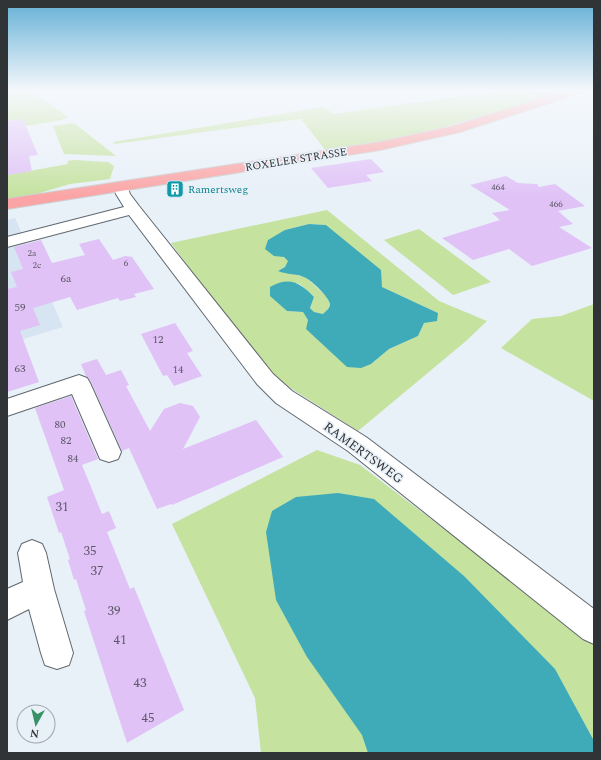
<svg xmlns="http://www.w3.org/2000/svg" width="601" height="760" font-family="Spectral,serif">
	<rect width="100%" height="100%" fill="#e8f0f8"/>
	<path fill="#d7e4f2" d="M15 218 63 327 7 344V220Z"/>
	<path fill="#c5e29f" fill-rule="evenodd" d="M7 90H33L39 95 36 97 46 101 68 117 62 120 26 126 23 119 7 121Z
		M504 90H525L545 97 400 140 326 151 301 119 115 144 113 142 323 107 334 114Z
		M74 123 116 156 64 154 53 126Z
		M74 160 108 162 114 166 110 179 70 184 30 196 7 200V175L68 164 67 161Z
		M327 210 439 301 487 321 466 341 358 431 267 373 171 243ZM309 224 326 225 382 287 438 313 424 323 418 336 389 349 371 364 308 320 303 312 287 311 289 282 300 284 314 297 310 308 314 312 323 314 328 309 330 304 327 297 311 282 306 277 278 271 285 267 289 261 284 257 285 230Z
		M419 229 491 282 453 295 384 240Z
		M594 304V401L501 348 532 319 561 316Z
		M317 450 360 465 594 643V753H261L255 698 172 524Z"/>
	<path fill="#9bb873" d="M525 90H568L545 97Z"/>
	<path fill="#3fabb8" d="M309 224 326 225 381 270 382 287 438 313 437 321 424 323 418 336 389 349 371 364 361 368 347 367 306 329 308 320 303 312 287 311 270 296V287C290 276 300 283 314 297L310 308 314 312 323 314C326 311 330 308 330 304 329 297 312 281 306 278 297 273 287 275 278 271L285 267 288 261 284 257 274 256 265 249 268 240 285 230Z
		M338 493 374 499 464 576 555 669 594 741V753H368L362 735 307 657 276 600 266 532 272 511 296 497Z"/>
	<path fill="#e0c2f7" d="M23 119 38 155 29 156 32 171 7 175V121Z
		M371 159 384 172 366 175 372 181 328 188 311 168Z
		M506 176 518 183 537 184 539 187 555 184 585 206 558 211 573 224 559 227 592 248 532 266 509 249 473 260 442 238 500 220 492 213 510 210 470 185Z
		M99 239 113 260 125 256 132 257 154 289 134 294 136 297 120 301 118 298 77 310 70 297 33 308 40 325 20 331 39 382 7 392V289L17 287 11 272 23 269 14 247 41 240 52 263 85 255 79 244Z
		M175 323 193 351 187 353 202 376 174 386 167 375 163 376 141 334Z
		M97 359 106 375 121 370 129 385 126 386 150 431 164 409 180 403 193 406 200 417 183 449 256 420 283 457 172 505 171 504 157 509 129 448 122 451 91 382 86 376 81 364Z
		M71 396 98 459 82 465 102 514 109 511 116 528 107 532 130 589 134 587 184 710 127 743 84 611 86 610 76 579 74 580 68 560 70 559 61 532 59 533 47 497 64 490 35 408Z"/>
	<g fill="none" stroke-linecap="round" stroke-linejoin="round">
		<defs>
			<path id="minor" d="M121 182 126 183 130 194 139 206 273 374 292 391 366 437 594 609V644L583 639 348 451 276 403 257 384 129 215 7 247V237L124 207 116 194 114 186 116 183Z
				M79 375 87 378 90 383 121 452 118 459 109 462 100 459 72 394 7 416V399Z
				M32 540 42 544 46 553 54 589 73 653 69 665 57 669 45 665 41 653 29 609 7 620V589L23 582 18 553 22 544Z"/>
			<path id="major" d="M567 90H585L584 92 460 132 380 150 7 209V199L380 142 453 126Z"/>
		</defs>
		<use href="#minor" stroke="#61686f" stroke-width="2"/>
		<use href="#major" stroke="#cececf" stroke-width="2"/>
		<use href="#minor" fill="#fff" fill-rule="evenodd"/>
		<use href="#major" fill="#fba4a5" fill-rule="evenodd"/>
	</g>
	<linearGradient id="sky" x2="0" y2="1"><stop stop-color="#64b0d5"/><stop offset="0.46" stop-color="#f5f8fc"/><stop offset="1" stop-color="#f5f8fc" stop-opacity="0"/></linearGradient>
	<rect width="601" height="197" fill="url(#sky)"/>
	<defs>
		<symbol id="building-square" viewBox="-11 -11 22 22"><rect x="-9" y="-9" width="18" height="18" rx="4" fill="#0f9aa8" stroke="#e8f0f8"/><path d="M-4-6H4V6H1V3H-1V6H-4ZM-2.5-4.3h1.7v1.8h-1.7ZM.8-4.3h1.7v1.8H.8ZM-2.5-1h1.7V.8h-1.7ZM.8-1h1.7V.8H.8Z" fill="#fff"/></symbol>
	</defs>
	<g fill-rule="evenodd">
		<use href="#building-square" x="165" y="179" width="20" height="20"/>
	</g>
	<g text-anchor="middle" stroke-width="3.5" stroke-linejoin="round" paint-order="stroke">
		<g font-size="9" fill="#5d5867">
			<text x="498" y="190">464</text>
			<text x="556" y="207">466</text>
			<text x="32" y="256">2a</text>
			<text x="126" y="266">6</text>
			<text x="37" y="268">2c</text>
		</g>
		<g font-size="11" fill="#313437" stroke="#e8f0f8">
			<text transform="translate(296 159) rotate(-9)" y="4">ROXELER STRASSE</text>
		</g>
		<g font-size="11" fill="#0d838f" stroke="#e8f0f8" text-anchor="start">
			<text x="188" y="193">Ramertsweg</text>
		</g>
		<g font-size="11" fill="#5d5867">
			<text x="66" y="282">6a</text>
			<text x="20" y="311">59</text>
			<text x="158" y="343">12</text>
			<text x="20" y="372">63</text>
			<text x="178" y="373">14</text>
			<text x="60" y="428">80</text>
			<text x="66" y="444">82</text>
			<text x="73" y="462">84</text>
		</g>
		<g font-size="13" fill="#313437" stroke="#e8f0f8">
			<text transform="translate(364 452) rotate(36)" y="5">RAMERTSWEG</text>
		</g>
		<g font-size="13" fill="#5d5867">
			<text x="62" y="511">31</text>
			<text x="90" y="555">35</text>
			<text x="97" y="575">37</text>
			<text x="114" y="615">39</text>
			<text x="120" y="644">41</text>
			<text x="140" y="687">43</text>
			<text x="148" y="722">45</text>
		</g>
	</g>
	<rect width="601" height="760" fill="none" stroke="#313437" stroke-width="16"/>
	<g transform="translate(36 724) rotate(188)"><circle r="19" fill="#e8f0f8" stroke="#9fa5ab"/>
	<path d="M0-3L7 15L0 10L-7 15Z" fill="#389267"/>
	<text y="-6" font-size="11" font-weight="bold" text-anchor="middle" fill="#313437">N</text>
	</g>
</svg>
